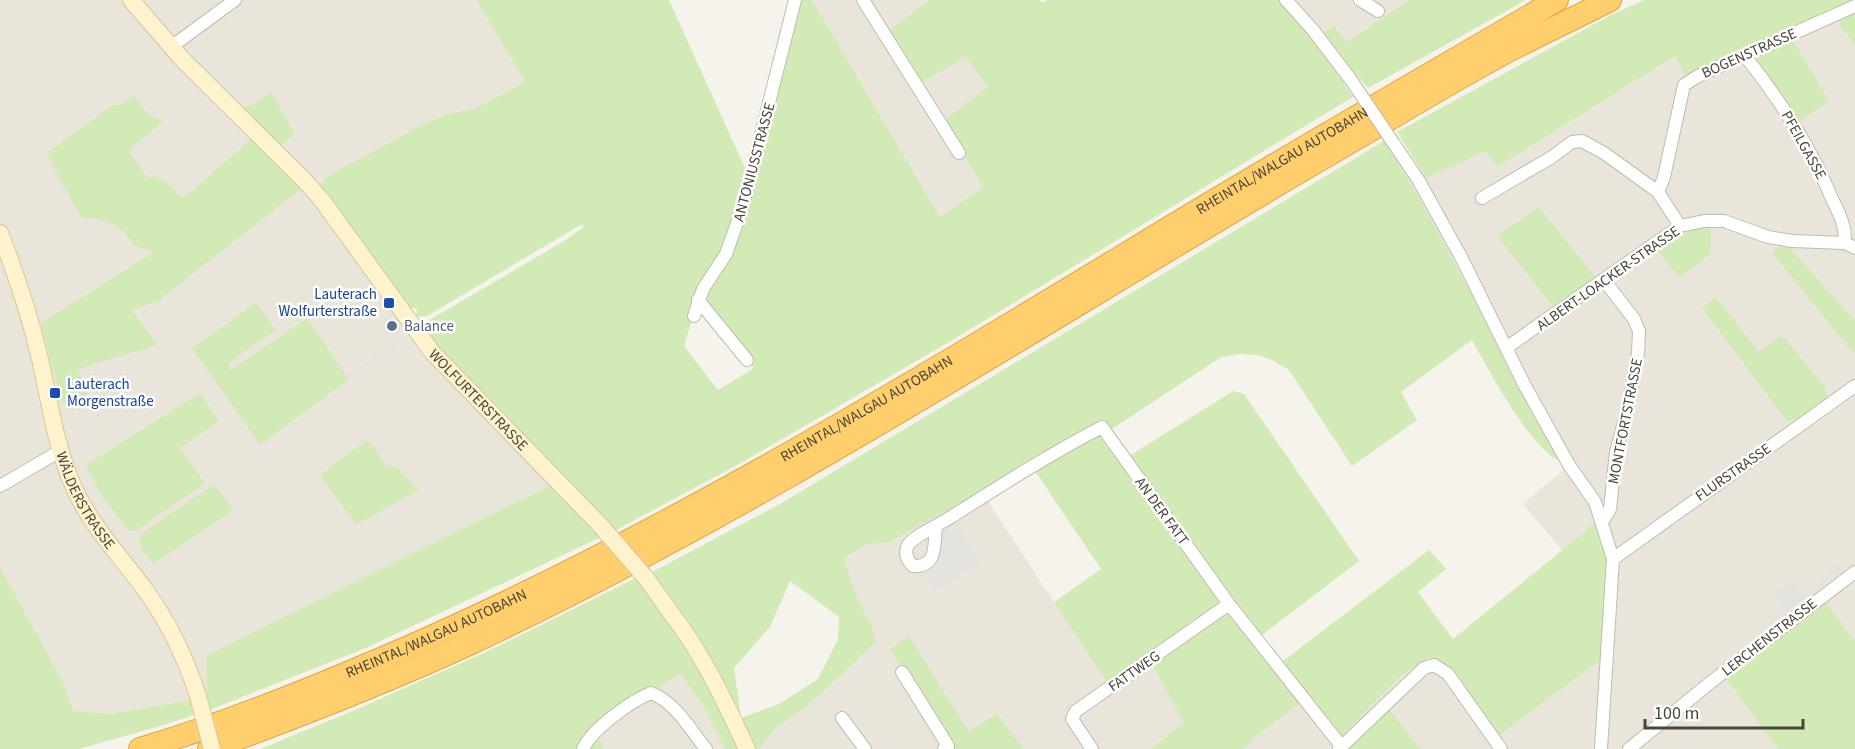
<svg xmlns="http://www.w3.org/2000/svg" width="1855" height="749" font-family="'Source Sans 3',sans-serif">
	<rect width="100%" height="100%" fill="#f6f3ec"/>
	<path fill="#eae5da" d="M0 0H476L525 82 476 108 327 177 416 328 551 485 207 656V693L191 700 110 714 74 711 62 680 0 567Z
		M812 0H930L888 32 965 56 988 87 983 187 940 217Z
		M1281 0H1409L1347 42 1315 37Z
		M1855 0V749H1243L1254 738 1307 698 1340 737 1402 675 1429 658 1440 664 1598 522 1562 550 1523 504 1567 467 1557 453 1412 185 1485 150 1497 167 1675 56 1686 76Z
		M985 497 1109 686 1149 659 1184 723 1150 749H759L776 728 803 709 835 681 876 642 874 631 858 600 842 559 867 544 888 543 942 513Z
		M680 672 703 705 726 749H605L592 733Z"/>
	<path fill="#d2eab5" fill-rule="evenodd" d="M476 0H669L749 177 734 229 723 252 701 290 684 346 718 390 754 368 700 300 704 290 727 257 745 208 757 164 761 130 788 18 795 0H812L940 217 983 187 944 120 988 87 965 56 922 83 888 31 930 0H1039L1042 3 1047 0H1281L1315 37 1334 26 1347 42 1409 0H1526L1368 88 1358 76 1344 84 1353 97 949 342 739 464 616 530 608 521 594 528 601 537 368 647 212 709 167 724 79 749H0V567L62 680 74 711 110 714 191 700 207 693 206 656 551 485C513 428 459 382 416 328L564 241 584 227 582 224 427 316 419 317 416 315 417 309 413 307 411 310 409 309 381 271 379 272 321 186 327 177 420 126 443 116 476 108 525 82Z
		M1644 0H1855L1685 76 1675 56 1497 167 1485 151 1426 178 1397 132 1609 16Z
		M1855 9V45L1842 28 1840 22 1845 14Z
		M1792 39 1829 101 1797 123 1752 57Z
		M272 92 295 135 277 146 242 110Z
		M134 95 149 116 164 120 128 151 148 178 155 176 168 183 181 198 190 193 252 138 302 188 158 301 132 310 157 345 78 369 87 395 69 405 62 403 41 323 154 252 135 246C122 226 106 217 82 218L60 180 47 153 113 105H120Z
		M1384 141 1412 185 1563 462C1533 455 1488 368 1472 340L1401 392 1417 420 1352 466 1289 370 1270 359 1258 355 1240 354 1221 357 1112 429 1131 455 1233 391 1244 394 1359 561 1258 638 1279 664 1429 550 1446 569 1418 592 1453 639 1598 521 1608 569 1604 657 1497 737 1440 664 1429 658 1402 675 1340 738 1307 698 1254 738 1243 749H1150L1184 723 1149 659 1109 686 1054 602 1101 569 1033 468 963 505 942 513 888 543 867 544 843 559 858 600 874 631 876 642 835 681 803 709 776 728 759 749H725L703 705 680 673 593 733 605 749H260L355 710 484 653 636 578 666 617 678 607 652 572 780 504ZM790 581 839 617 838 639 818 679 779 704 741 718 734 668 770 627Z
		M1539 207 1597 279 1555 309 1497 236Z
		M1703 227 1711 228 1710 254 1679 278 1658 250 1680 235Z
		M1781 245 1791 247V249L1855 321V355L1772 253Z
		M1716 297 1759 352 1779 337H1784L1826 388 1827 394 1826 400 1799 418 1787 421 1702 308Z
		M256 303 276 330 228 363 231 370 307 318 349 379 260 445 192 348Z
		M200 393 219 421 180 448 205 483 137 530 129 531 102 496 86 467 89 463Z
		M365 441 370 442 386 466 399 469 414 487 420 489 356 525 320 475Z
		M214 484 233 510 153 564C146 555 136 547 141 534Z
		M1825 601 1855 642V749H1778L1723 674Z
		M909 636 969 732 997 713 1023 749H953L890 649Z
		M1389 709 1420 749H1345Z"/>
	<path fill="#e5e3e0" d="M389 315 402 332 394 337 382 320Z
		M393 343 396 347 350 378 348 375Z
		M954 520 980 563 936 591 922 570 939 529Z
		M1837 565 1841 571 1822 586 1817 580Z
		M1793 580 1806 597 1787 612 1773 594Z"/>
	<g fill="none" stroke-linecap="round" stroke-linejoin="round">
		<defs>
			<path id="street" d="M863 0 959 153
				M1286 0 1313 30 1351 80
				M1360 0 1378 11
				M171 47 235 0
				M1745 56C1780 100 1811 147 1832 199 1839 213 1846 226 1845 243
				M1419 181 1461 257 1525 386 1569 465 1595 502 1613 559 1601 749
				M1482 198 1552 157 1572 142 1582 141 1604 153 1658 192
				M1680 226 1658 192 1664 177 1684 85 1698 76 1855 6
				M698 300 747 360
				M694 316 703 289 726 254 742 209 795 0
				M1506 348 1680 226 1704 221H1724L1768 237 1792 241 1845 243 1855 248
				M0 486 60 451
				M1602 522 1610 509 1616 452 1627 411 1638 353 1639 331 1634 319 1604 280
				M936 526C934 544 938 567 913 566 907 560 904 553 908 545 914 536 940 524 951 517 1000 486 1050 454 1102 427L1229 604 1342 747
				M1613 559 1855 386
				M902 672 948 746 944 749
				M842 718 865 749
				M583 749C592 729 631 701 651 693 675 702 690 729 706 749
				M1092 749 1072 719 1076 711 1229 604
				M1339 749 1424 668 1434 665 1448 674 1501 749
				M1629 749 1711 682 1855 572"/>
			<g id="secondary">
				<path id="s1" d="M131 0 182 59 303 179 321 199 432 352 600 525"/>
				<path id="s2" d="M0 233C16 274 30 316 40 359 50 403 56 449 75 490 92 527 122 558 146 591 169 623 186 659 198 696"/>
				<path d="M671 613C703 654 725 702 747 749"/>
			</g>
			<g id="highway">
				<path id="s3" d="M140 749C231 722 318 686 404 649 656 539 891 396 1126 254 1268 167 1413 84 1557 0"/>
				<path d="M209 749C297 717 384 683 469 644 763 506 1036 326 1316 162 1381 125 1444 85 1510 50 1543 33 1577 17 1610 0"/>
			</g>
		</defs>
		<use href="#street" stroke="#c2bbae" stroke-width="14"/>
		<use href="#secondary" stroke="#d6c79b" stroke-width="18"/>
		<use href="#highway" stroke="#e0a43c" stroke-width="24"/>
		<use href="#street" stroke="#fff" stroke-width="12"/>
		<use href="#secondary" stroke="#fff3cd" stroke-width="16"/>
		<use href="#highway" stroke="#ffcf6e" stroke-width="22"/>
		<defs>
			<path id="street-bridge" d="M1351 80 1419 181"/>
			<path id="secondary-bridge" d="M600 525 646 578 671 613
				M198 696 212 749"/>
		</defs>
		<use href="#street-bridge" stroke="#c2bbae" stroke-width="14" stroke-linecap="butt"/>
		<use href="#secondary-bridge" stroke="#d6c79b" stroke-width="18" stroke-linecap="butt"/>
		<use href="#street-bridge" stroke="#fff" stroke-width="12"/>
		<use href="#secondary-bridge" stroke="#fff3cd" stroke-width="16"/>
	</g>
	<g fill="#1a4fb4" stroke="#fff" stroke-width="2">
		<rect x="383" y="297" width="12" height="12" rx="3"/>
		<rect x="49" y="387" width="12" height="12" rx="3"/>
	</g>
	<circle fill="#5c6f8a" stroke="#fff" stroke-width="2" cx="392" cy="326" r="6"/>
	<g text-anchor="middle" stroke-width="5" stroke-linejoin="round" paint-order="stroke">
		<g font-size="15" fill="#4b4439" stroke="#fff">
			<text transform="translate(1749 53) rotate(-24)" y="5">BOGENSTRASSE</text>
			<text transform="translate(1804 145) rotate(61)" y="5">PFEILGASSE</text>
			<text dy="5" stroke="none"><textPath href="#s3" startOffset="1288">RHEINTAL/WALGAU AUTOBAHN</textPath></text>
			<text transform="translate(754 162) rotate(-75)" y="5">ANTONIUSSTRASSE</text>
			<text transform="translate(1608 278) rotate(-35)" y="5">ALBERT-LOACKER-STRASSE</text>
			<text dy="5" stroke="none"><textPath href="#s1" startOffset="531">WOLFURTERSTRASSE</textPath></text>
			<text dy="5" stroke="none"><textPath href="#s3" startOffset="804">RHEINTAL/WALGAU AUTOBAHN</textPath></text>
			<text transform="translate(1625 421) rotate(-79)" y="5">MONTFORTSTRASSE</text>
			<text transform="translate(1733 472) rotate(-35)" y="5">FLURSTRASSE</text>
			<text dy="5" stroke="none"><textPath href="#s2" startOffset="282">WÄLDERSTRASSE</textPath></text>
			<text transform="translate(1162 511) rotate(54)" y="5">AN DER FATT</text>
			<text dy="5" stroke="none"><textPath href="#s3" startOffset="318">RHEINTAL/WALGAU AUTOBAHN</textPath></text>
			<text transform="translate(1769 637) rotate(-38)" y="5">LERCHENSTRASSE</text>
			<text transform="translate(1134 671) rotate(-35)" y="5">FATTWEG</text>
		</g>
		<g font-size="15" fill="#164399" stroke="#fff" text-anchor="end">
			<text x="377" y="299">Lauterach<tspan x="377" dy="17">Wolfurterstraße</tspan></text>
			<text x="67" y="389" text-anchor="start">Lauterach<tspan x="67" dy="17">Morgenstraße</tspan></text>
		</g>
		<g font-size="15" fill="#4e5e75" stroke="#fff" text-anchor="start">
			<text x="404" y="331">Balance</text>
		</g>
	</g>
	<path d="M1645 719v9h158v-9" fill="none" stroke="#4b4439" stroke-width="3"/>
	<text x="1654" y="719" font-size="18" fill="#4b4439" stroke="#ffffff" stroke-width="4.5" paint-order="stroke">100 m</text>
</svg>
